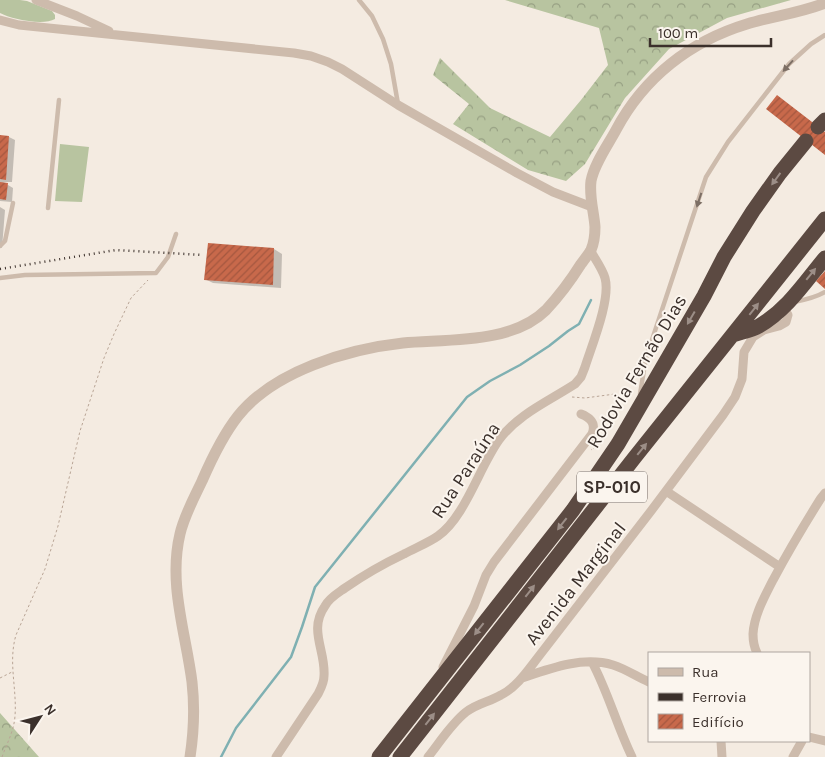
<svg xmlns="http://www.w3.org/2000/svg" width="825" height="757" font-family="Karla,sans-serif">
	<defs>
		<pattern id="forest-crowns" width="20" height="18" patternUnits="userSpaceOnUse" patternTransform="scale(1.25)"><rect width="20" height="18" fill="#b8c4a0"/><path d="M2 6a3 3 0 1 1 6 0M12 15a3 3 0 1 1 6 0" fill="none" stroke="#97a083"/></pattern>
		<pattern id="building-hatch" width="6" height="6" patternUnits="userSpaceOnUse" patternTransform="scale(1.25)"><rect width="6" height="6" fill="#c8694b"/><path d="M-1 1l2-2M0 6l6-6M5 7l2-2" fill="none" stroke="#a4573f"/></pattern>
	</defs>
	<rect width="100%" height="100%" fill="#f4ebe1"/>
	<path fill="#b8c4a0" d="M0 0H20L27 1 52 11 55 15V19C43 26 11 19 0 13Z
		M60 144 89 147 82 202 55 201Z"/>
	<path fill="url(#forest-crowns)" d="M505 0H791L727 18 669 49 625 98 585 164 566 181 528 170 453 124 469 104 433 75 440 58 490 108 550 137 581 100 608 65 599 28Z
		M0 713 39 757H0Z"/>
	<path fill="#0003" d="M0 136 9 137 15 140 12 182H3L13 188 12 202 0 201Z
		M0 207 5 210 2 248 0 247Z
		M274 249 282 254 281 288 213 283 205 279Z"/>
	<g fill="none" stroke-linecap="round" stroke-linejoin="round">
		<path stroke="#7fb0b2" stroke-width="2.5" d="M221 757 236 728 291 657 302 627 315 587 467 397 490 381 520 365 549 346 568 331 579 324 591 300"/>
	</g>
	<path fill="url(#building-hatch)" d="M777 95 825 132V155L766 109Z
		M0 135 9 136 6 180 0 179Z
		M0 182 8 183 6 200 0 199Z
		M208 243 274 248 273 285 204 280Z
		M825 271V289L816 281Z"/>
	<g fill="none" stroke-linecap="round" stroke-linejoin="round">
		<path stroke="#b9a596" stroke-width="1" stroke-dasharray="2.5 2.5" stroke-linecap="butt" d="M572 397 585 398 615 394 621 402 598 445 591 450
			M0 678 12 672
			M2 757C7 743 14 731 15 716 17 688 8 662 16 635L45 569 58 526 80 431 104 358 114 334 131 298 148 280"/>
		<path stroke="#cdbbac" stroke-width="4.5" d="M359 0 372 16 383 39 391 64 398 104
			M48 208 59 100
			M0 246 5 241 13 203
			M0 278 25 275 156 273 168 257 176 234
			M794 302C805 300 815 298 825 292
			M640 394 646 358 706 177 728 142 789 64 811 44 825 35"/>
		<path stroke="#cdbbac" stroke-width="9" d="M36 0 77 16 109 31
			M0 20 19 25 294 53 311 56 328 62 342 69 398 105 517 173 553 192 592 207
			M666 491 780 567
			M757 653C754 647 753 641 753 634 754 615 765 596 773 580 788 552 804 525 821 498L825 493
			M592 662C608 692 617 726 632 757
			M443 667 474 606 486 575 494 562 592 434C596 424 591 418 581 414
			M522 678C551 668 583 656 613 665 626 669 637 677 649 682
			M809 737 825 741
			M721 741 722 757
			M276 757 318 694C321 688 324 683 324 676 326 651 308 630 325 606 329 598 338 593 345 588 364 575 383 564 404 554 415 548 428 543 438 536 465 517 479 468 499 440 518 414 549 401 575 384L581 377 585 367C592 345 611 299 605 278 602 268 595 259 590 250
			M428 757C440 742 451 724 466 712 478 703 489 702 501 695 517 687 528 670 539 656L651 511 723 415 735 397 742 379 744 352 753 337 764 330 779 326 786 322 788 315 783 307
			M793 757 802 741"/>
		<path stroke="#cdbbac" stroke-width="11" d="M190 757C194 731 195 709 192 682 186 634 168 584 180 534 184 516 194 498 202 481 212 458 223 435 238 416 274 371 348 349 403 343 448 339 512 344 546 310 559 296 571 280 581 264 584 260 588 255 591 250 594 243 595 234 595 227 594 212 589 197 591 181 594 164 608 145 616 130 644 77 691 41 747 24 773 16 800 13 825 3"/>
		<path stroke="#5c4a42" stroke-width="15" d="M818 127 825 120
			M733 335C742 332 752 330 759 326 787 310 805 282 825 258
			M379 757 573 510 618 444 704 296 724 257 753 211 780 173 806 141
			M400 757 635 457 825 219"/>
		<path stroke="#3b302b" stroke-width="2.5" stroke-dasharray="1 4" stroke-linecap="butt" d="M0 269 116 250 203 255"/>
	</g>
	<defs><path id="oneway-solid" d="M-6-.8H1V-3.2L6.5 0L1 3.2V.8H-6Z" transform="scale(1.25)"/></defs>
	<g fill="#7d6f65">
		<use href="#oneway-solid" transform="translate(788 66) rotate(132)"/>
		<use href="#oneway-solid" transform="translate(699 200) rotate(108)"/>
	</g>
	<g fill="#9c8e87">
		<use href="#oneway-solid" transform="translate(776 179) rotate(126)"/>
		<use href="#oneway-solid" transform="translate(811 274) rotate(-51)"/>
		<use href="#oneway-solid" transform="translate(754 309) rotate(-52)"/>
		<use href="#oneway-solid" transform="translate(691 318) rotate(120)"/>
		<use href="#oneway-solid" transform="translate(642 449) rotate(-51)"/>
		<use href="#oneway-solid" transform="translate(562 524) rotate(128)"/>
		<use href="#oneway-solid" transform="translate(530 591) rotate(-52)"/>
		<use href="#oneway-solid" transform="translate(479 629) rotate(128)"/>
		<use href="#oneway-solid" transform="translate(430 719) rotate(-52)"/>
	</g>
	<g text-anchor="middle" stroke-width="4" stroke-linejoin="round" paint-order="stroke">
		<rect fill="#fbf5ee" stroke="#756b66" stroke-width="1" x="577" y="471.5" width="70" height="31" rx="4"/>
		<g font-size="18" font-weight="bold" fill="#3b302b">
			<text x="612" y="493">SP-010</text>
		</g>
		<g font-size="19" fill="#3b302b" stroke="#fbf5ee">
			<text transform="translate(636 371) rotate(-59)" y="7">Rodovia Fernão Dias</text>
			<text transform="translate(465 470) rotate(-57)" y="7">Rua Paraúna</text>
			<text transform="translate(575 583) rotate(-52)" y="7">Avenida Marginal</text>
		</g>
	</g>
	<rect x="648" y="652" width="162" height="90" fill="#fbf5ee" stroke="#aea6a0"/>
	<rect x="658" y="668" width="25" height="8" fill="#cdbbac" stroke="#aea6a0"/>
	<text x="692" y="677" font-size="15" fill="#3b302b">Rua</text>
	<rect x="658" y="693" width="25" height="8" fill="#3b302b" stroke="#aea6a0"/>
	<text x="692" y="702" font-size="15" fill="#3b302b">Ferrovia</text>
	<rect x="658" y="714" width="25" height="15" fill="url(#building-hatch)" stroke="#aea6a0"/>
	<text x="692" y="727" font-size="15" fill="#3b302b">Edifício</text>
	<g transform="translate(40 717) rotate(54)" stroke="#fbf5ee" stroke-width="4" paint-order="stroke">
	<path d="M0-4L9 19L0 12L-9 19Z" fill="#3b302b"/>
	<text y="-8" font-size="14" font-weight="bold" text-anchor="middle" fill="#3b302b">N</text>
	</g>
	<path d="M650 38v8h121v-8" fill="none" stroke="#3b302b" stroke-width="2.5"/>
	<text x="658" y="38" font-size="15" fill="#3b302b" stroke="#fbf5ee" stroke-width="4" paint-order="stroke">100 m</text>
</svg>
